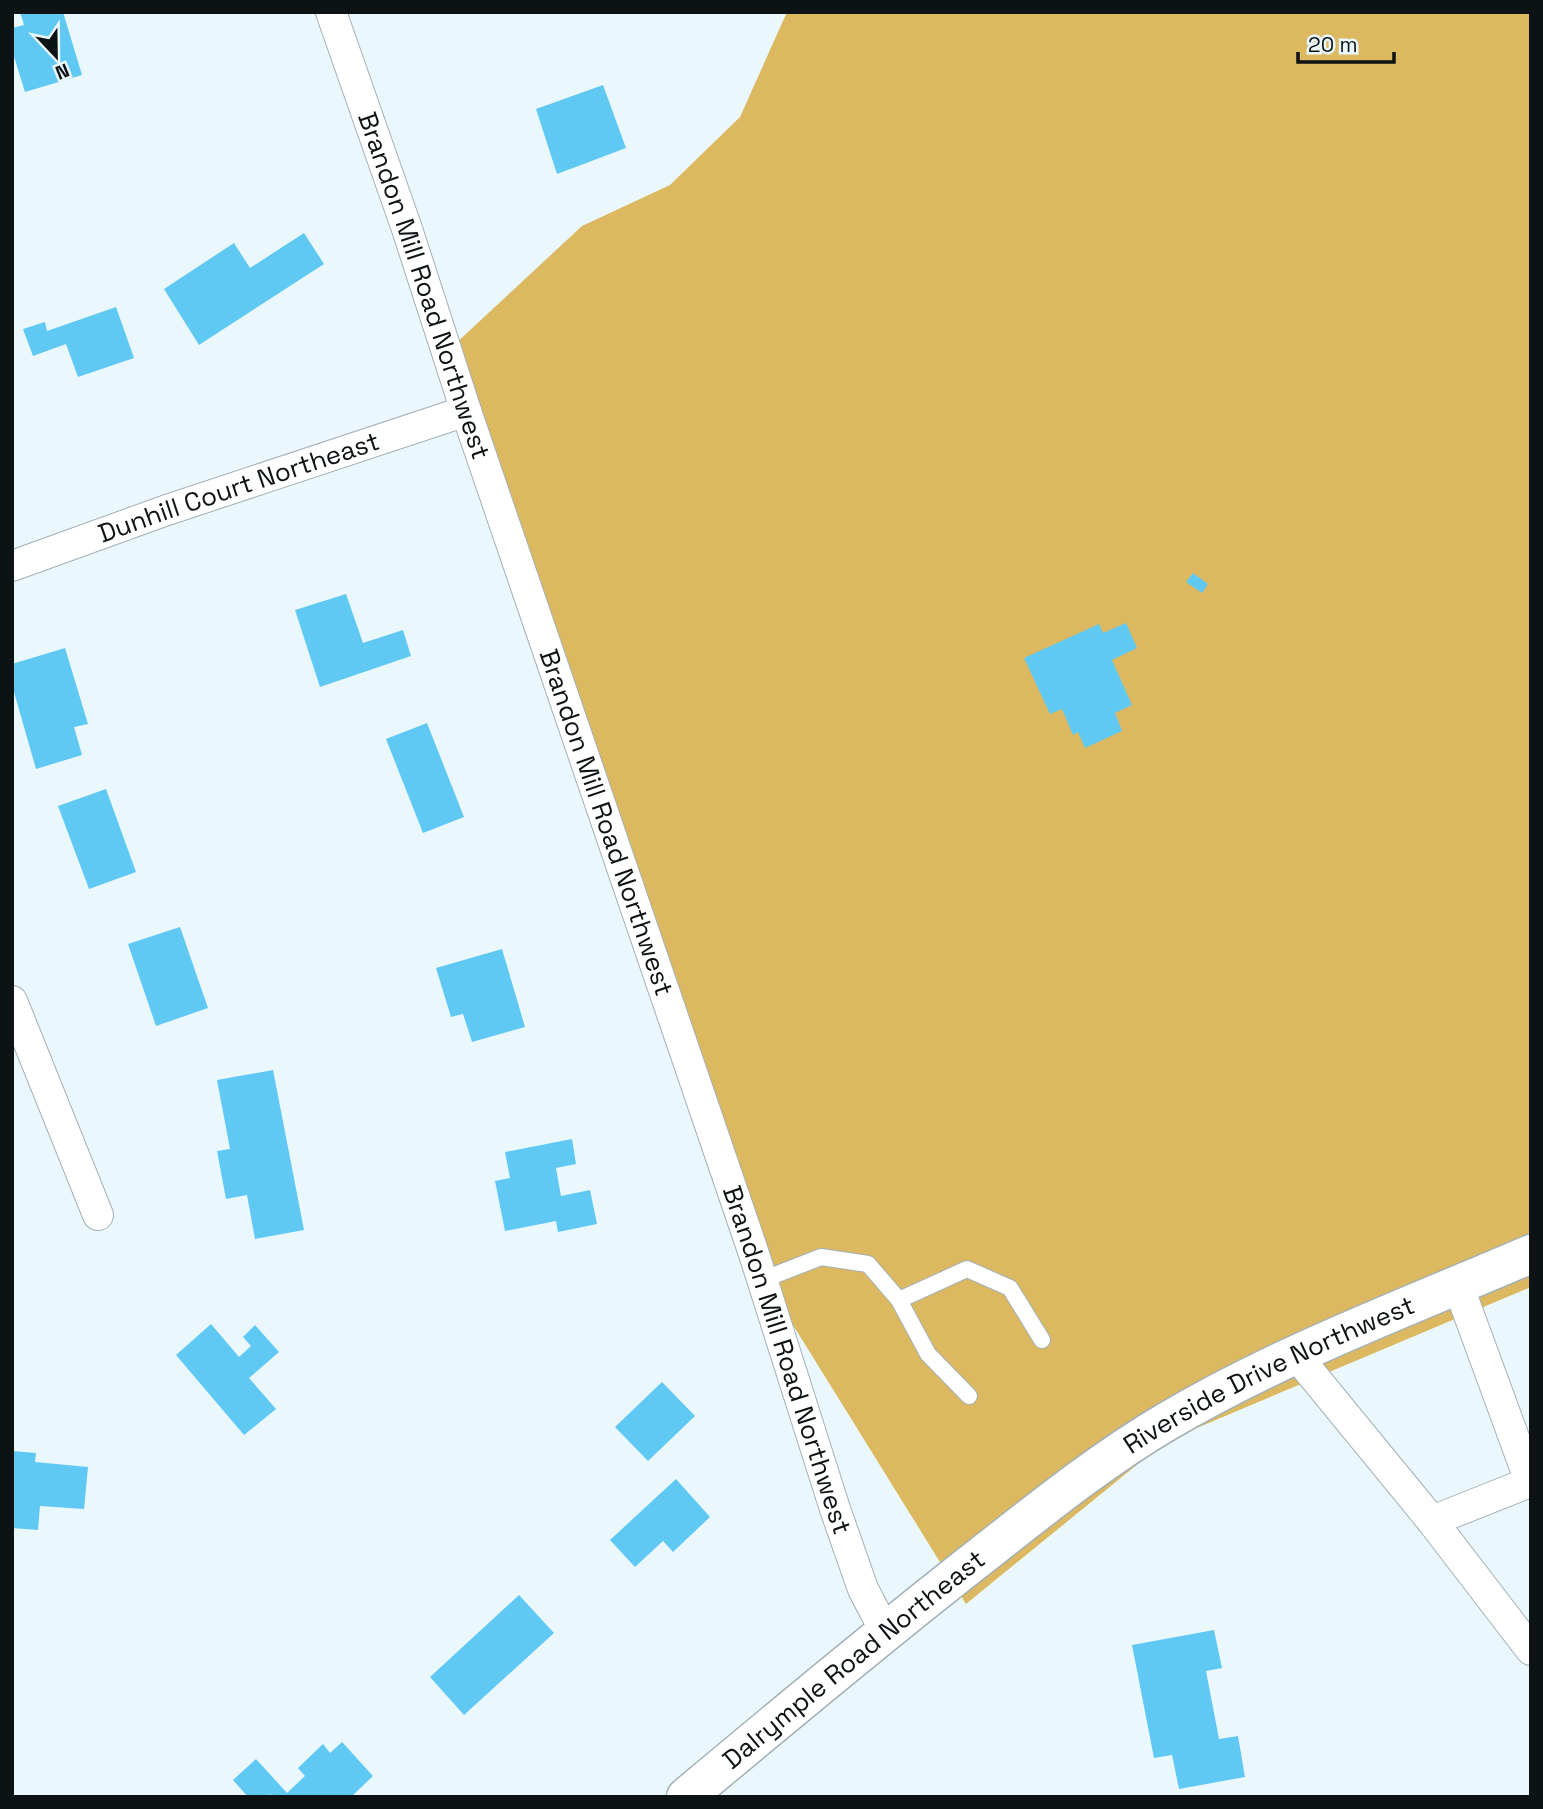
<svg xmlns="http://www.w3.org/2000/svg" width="1543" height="1809" font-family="'Space Grotesk',sans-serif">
	<rect width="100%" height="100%" fill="#eaf7fd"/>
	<path fill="#dcb960" d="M787 12H1531V1287L1166 1441 966 1604 762 1275 454 345 582 226 670 185 740 117Z"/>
	<path fill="#5fc9f4" d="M20 12H63L82 75 25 92 12 50V28L24 25Z
		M603 85 626 148 557 174 536 109Z
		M304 233 324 264 199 345 164 289 234 243 250 268Z
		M116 307 134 358 78 377 66 344 33 356 23 329 45 322 47 331Z
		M1193 573 1208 584 1202 593 1186 582Z
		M346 594 363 643 403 630 411 656 320 687 295 610Z
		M1126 623 1137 648 1112 660 1132 705 1115 713 1122 731 1085 748 1078 732 1073 735 1062 709 1050 714 1024 658 1099 624 1103 633Z
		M65 648 88 724 74 727 82 755 36 769 12 685V664Z
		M427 723 464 817 423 833 386 739Z
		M106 789 136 872 89 889 58 806Z
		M180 927 208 1008 156 1026 128 944Z
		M502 949 525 1027 472 1042 463 1014 451 1017 436 968Z
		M273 1070 304 1230 255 1239 247 1195 226 1199 217 1151 230 1149 217 1080Z
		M572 1139 576 1164 556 1168 561 1196 590 1190 597 1224 558 1232 556 1221 505 1231 495 1181 510 1178 505 1152Z
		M211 1324 239 1357 251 1346 243 1337 255 1325 279 1352 249 1378 276 1409 244 1435 176 1355Z
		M662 1382 695 1416 648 1461 615 1427Z
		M12 1451 36 1453 35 1462 88 1467 84 1509 40 1506 38 1530 12 1528 14 1510H12Z
		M676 1479 710 1517 673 1552 663 1541 635 1567 610 1540Z
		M519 1595 554 1633 464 1715 430 1677Z
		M1214 1630 1222 1668 1206 1671 1219 1739 1238 1736 1245 1777 1179 1789 1172 1755 1154 1758 1132 1645Z
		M342 1742 373 1776 351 1797H272L270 1794 267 1797H248L233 1780 256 1759 287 1793 305 1776 298 1768 323 1744 330 1753Z"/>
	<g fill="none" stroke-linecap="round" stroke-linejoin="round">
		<defs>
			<path id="lane" d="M762 1280 821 1257 868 1264 899 1300 928 1354 969 1396
				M899 1300 967 1269 1010 1288 1042 1340"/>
			<g id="street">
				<path id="s1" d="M331 12 407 229 466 411 754 1254 835 1509 863 1589 885 1631"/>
				<path id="s2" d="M12 566 167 510 466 411"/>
				<path d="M12 1001 98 1215"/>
				<path d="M1458 1285 1531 1484"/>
				<path d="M1296 1355 1432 1521 1531 1650"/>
				<path d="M1432 1521 1530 1482"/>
			</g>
			<g id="secondary">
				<path id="s3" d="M686 1797C784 1715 881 1634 981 1556 1041 1509 1100 1461 1166 1422 1281 1354 1408 1307 1531 1254"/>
			</g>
		</defs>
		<use href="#lane" stroke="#a3b0b6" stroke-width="18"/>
		<use href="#street" stroke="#a3b0b6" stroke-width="32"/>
		<use href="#secondary" stroke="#a3b0b6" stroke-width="41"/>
		<use href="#lane" stroke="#fff" stroke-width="16"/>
		<use href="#street" stroke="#fff" stroke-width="30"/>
		<use href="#secondary" stroke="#fff" stroke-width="38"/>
	</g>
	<g text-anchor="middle" stroke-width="5" stroke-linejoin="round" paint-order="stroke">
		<g font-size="26" fill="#0d1214" stroke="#eaf7fd">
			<text dy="9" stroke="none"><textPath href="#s1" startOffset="289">Brandon Mill Road Northwest</textPath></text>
			<text dy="9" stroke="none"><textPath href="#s2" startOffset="240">Dunhill Court Northeast</textPath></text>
			<text dy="9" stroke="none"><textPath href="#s1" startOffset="856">Brandon Mill Road Northwest</textPath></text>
			<text dy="9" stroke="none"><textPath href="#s1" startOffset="1423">Brandon Mill Road Northwest</textPath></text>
			<text dy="9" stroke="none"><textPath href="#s3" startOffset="723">Riverside Drive Northwest</textPath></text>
			<text dy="9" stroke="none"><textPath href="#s3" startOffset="217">Dalrymple Road Northeast</textPath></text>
		</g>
	</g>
	<rect width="1543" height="1809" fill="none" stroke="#0d1214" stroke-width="28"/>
	<g transform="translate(56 56) rotate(158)" stroke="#eaf7fd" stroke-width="5" paint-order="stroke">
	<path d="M0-5L12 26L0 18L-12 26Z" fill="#0d1214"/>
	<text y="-10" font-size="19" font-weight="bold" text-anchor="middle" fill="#0d1214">N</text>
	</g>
	<path d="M1298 52v10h96v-10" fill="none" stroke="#0d1214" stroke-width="3.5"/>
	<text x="1308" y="52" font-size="21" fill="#0d1214" stroke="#eaf7fd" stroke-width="5" paint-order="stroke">20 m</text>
</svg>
